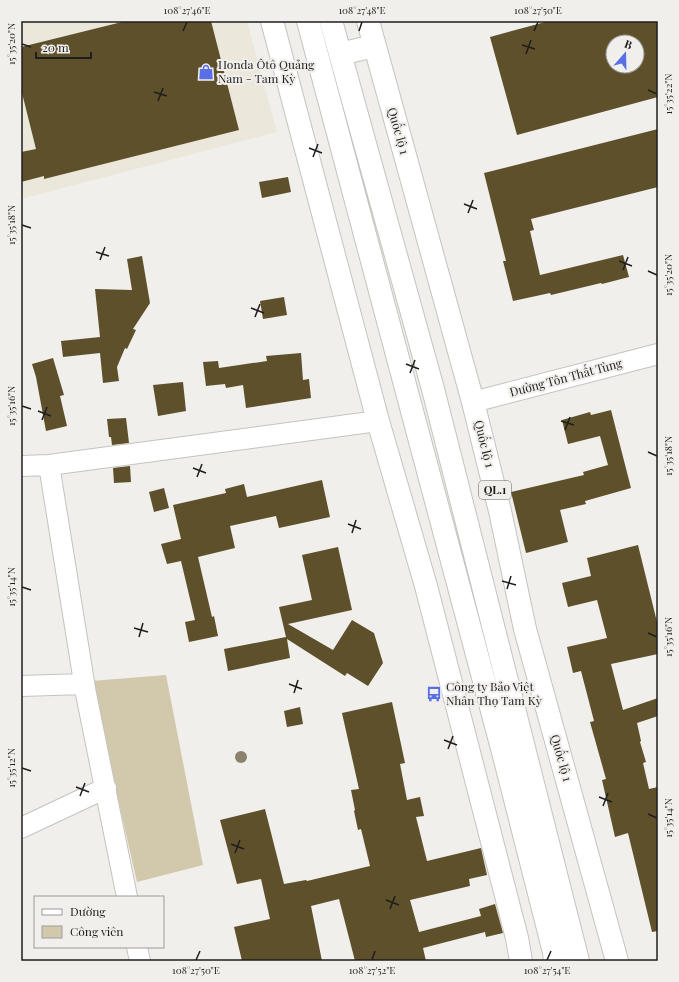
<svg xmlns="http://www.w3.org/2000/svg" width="679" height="982" font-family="'Playfair Display',serif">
	<rect width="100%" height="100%" fill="#f1efeb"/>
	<path fill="#ebe7db" d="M21 21H247L277 132 21 199Z"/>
	<path fill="#d2c9ad" d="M166 675 203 865 137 882 91 681Z"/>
	<path fill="#5d502b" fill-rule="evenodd" d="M126 21H211L239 130 44 179V176L21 182V152L36 149 21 89V47Z
		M549 21H658V97L517 135 490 37ZM613 42H637V66H613Z
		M658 129V187L531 219 534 230 530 231 540 275 623 255 629 277 602 284 601 283 551 295 550 293 513 301 503 261H506L484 173Z
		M288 177 291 192 262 198 259 182Z
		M142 256 150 303 133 329 136 330 127 349 125 348 117 367 119 381 103 383 100 353 63 357 61 341 100 337 95 289 132 290 127 259Z
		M284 297 287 315 263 319 260 301Z
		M301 353 303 380 309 379 311 398 246 408 243 385 226 388 225 384 206 386 203 362 218 361 219 368 267 361 266 356Z
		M53 358 64 395 60 396 67 426 46 431 36 377 32 364Z
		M183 382 186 411 158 416 153 385Z
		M611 410 631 488 585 501 586 504 560 510 568 542 526 553 511 492 584 475 583 472 608 465 600 436 568 444 562 420 590 412 591 415Z
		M126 418 129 443 112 445 111 437H109L107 419Z
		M130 466 131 482 114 483 113 468Z
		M322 480 330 517 279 528 276 516 230 526 235 548 198 557 212 617 214 616 218 636 189 642 185 622 195 620 181 561 167 564 161 544 181 539 173 505 226 493 225 489 244 484 247 497Z
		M164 488 169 508 154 512 149 492Z
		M638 545 658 626V654L611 664 623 710 658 698V716L637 723 641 741 640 742 646 762 643 763 649 789 658 787V931L652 932 628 833 615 837 602 780 606 779 590 722 594 721 581 671 573 673 567 647 607 638 597 600 568 607 562 583 591 576 587 558Z
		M338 547 352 610 288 624 333 650 352 620 374 633 383 663 368 686 347 673 345 676 287 639 290 658 228 671 224 649 286 637 279 607 312 600 302 555Z
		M392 702 405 763 400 764 407 800 420 797 424 816 416 817 427 861 481 848 487 875 469 879 470 886 410 900 419 932 481 916 479 909 495 904 503 933 486 937 485 932 423 948 426 961H355L339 899 311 906 322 961H242L234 927 270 919 261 879 237 884 220 820 265 809 284 884 306 880 307 881 370 866 361 829 358 830 354 811 355 810 351 790 359 789 342 713Z
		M300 707 303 724 287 727 284 711Z"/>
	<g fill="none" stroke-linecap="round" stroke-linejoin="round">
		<defs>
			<path id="minor" d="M473 402 658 354
				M49 465 85 688
				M21 466 49 465 378 421
				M21 686 84 684 127 897
				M21 828 106 788
				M137 947 140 961"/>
			<path id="highway" d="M272 21 378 421 426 586 517 938 521 961
				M308 21 504 756 554 952 555 961
				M331 21 433 389 578 961
				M368 21 473 402 500 511 525 629 617 961
				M340 54 374 46"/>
		</defs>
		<use href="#minor" stroke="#c4c3bf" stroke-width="22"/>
		<use href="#highway" stroke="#c4c3bf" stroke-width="24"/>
		<use href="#minor" stroke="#fff" stroke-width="20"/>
		<use href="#highway" stroke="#fff" stroke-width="22"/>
	</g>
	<circle fill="#89826d" cx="241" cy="757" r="6"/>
	<path fill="none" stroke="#1f1e1d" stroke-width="1.5" d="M183 31 187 22M359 31 362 22M534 31 538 22M22 44 31 47M522 45 535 49M526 54 531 40M648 90 657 94M154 92 167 96M158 101 163 88M309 148 322 153M313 157 318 144M464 204 477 209M468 213 473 200M22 225 31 228M96 252 109 256M100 260 105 247M619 261 632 266M623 270 628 257M648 271 657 275M251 308 264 313M255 317 260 304M406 364 419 369M410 373 415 360M22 406 31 409M38 411 51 416M42 420 47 407M561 421 574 425M565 430 570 417M648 452 657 456M193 468 206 473M197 477 202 464M348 524 361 529M352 533 356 520M502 581 516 585M22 587 31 590M507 589 511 576M134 628 148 632M648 633 657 637M139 637 143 623M289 684 302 689M294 693 298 680M444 740 457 745M448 749 453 736M22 768 31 771M76 787 89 792M80 796 85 783M599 797 612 802M603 806 608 793M648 814 657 818M231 844 244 849M235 853 240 840M386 900 399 905M390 909 395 896M196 960 200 951M372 960 375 951M547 960 551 951"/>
	<defs>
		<symbol id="shop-bare" viewBox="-9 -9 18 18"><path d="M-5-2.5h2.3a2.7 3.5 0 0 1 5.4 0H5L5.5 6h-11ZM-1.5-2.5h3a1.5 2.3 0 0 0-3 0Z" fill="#586fe5" stroke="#f1efeb" stroke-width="2.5" paint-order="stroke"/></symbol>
		<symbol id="bus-bare" viewBox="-9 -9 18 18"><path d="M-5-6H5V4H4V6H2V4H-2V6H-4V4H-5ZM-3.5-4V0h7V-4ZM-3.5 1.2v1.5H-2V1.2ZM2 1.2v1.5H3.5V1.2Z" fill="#586fe5" stroke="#f1efeb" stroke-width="2.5" paint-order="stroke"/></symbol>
	</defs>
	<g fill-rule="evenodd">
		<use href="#shop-bare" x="195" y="61" width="22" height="22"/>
		<use href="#bus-bare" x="423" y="683" width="22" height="22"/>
	</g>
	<g text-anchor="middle" stroke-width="4" stroke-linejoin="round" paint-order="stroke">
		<rect fill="#f1efeb" stroke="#5e5d5b" stroke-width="1" x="479" y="481" width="32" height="18" rx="3"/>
		<g font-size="11" font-weight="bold" fill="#1f1e1d">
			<text x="495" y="494">QL.1</text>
		</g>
		<g font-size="12" fill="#1f1e1d" stroke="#f1efeb" text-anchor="start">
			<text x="218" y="69">Honda Ôtô Quảng<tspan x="218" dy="14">Nam - Tam Kỳ</tspan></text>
			<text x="446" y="691">Công ty Bảo Việt<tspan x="446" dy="14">Nhân Thọ Tam Kỳ</tspan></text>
		</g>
		<g font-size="12" fill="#1f1e1d" stroke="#f1efeb">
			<text transform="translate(398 131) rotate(74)" y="4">Quốc lộ 1</text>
			<text transform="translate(566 378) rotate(-15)" y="4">Đường Tôn Thất Tùng</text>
			<text transform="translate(484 444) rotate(76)" y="4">Quốc lộ 1</text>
			<text transform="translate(561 758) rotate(74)" y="4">Quốc lộ 1</text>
		</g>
	</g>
	<rect width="679" height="982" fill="none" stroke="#f1efeb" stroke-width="44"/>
	<rect x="34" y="896" width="130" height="52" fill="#f1efeb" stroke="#9d9b99"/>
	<rect x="42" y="909" width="20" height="6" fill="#ffffff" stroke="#9d9b99"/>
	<text x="70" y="916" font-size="12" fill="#1f1e1d">Đường</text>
	<rect x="42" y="926" width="20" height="12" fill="#d2c9ad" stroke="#9d9b99"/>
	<text x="70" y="936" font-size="12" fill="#1f1e1d">Công viên</text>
	<g transform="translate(625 54) rotate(20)"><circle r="19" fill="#f1efeb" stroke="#9d9b99"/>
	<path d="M0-3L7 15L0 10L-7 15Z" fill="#586fe5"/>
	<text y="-6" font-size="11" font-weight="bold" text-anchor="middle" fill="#1f1e1d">B</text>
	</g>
	<path d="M36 52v6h55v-6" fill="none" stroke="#1f1e1d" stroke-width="2"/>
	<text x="42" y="52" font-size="12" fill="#1f1e1d" stroke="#f1efeb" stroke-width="3" paint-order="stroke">20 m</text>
	<rect x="22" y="22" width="635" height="938" fill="none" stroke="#1f1e1d" stroke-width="1.5"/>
	<g font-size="10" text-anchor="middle" fill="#1f1e1d">
		<text x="187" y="14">108°27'46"E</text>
		<text x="362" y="14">108°27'48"E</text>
		<text x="538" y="14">108°27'50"E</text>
		<text transform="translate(11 44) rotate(-90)" y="4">15°35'20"N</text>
		<text transform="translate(668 94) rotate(-90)" y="4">15°35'22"N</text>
		<text transform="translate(11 225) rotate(-90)" y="4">15°35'18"N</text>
		<text transform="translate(668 275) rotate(-90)" y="4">15°35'20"N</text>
		<text transform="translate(11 406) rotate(-90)" y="4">15°35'16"N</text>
		<text transform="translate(668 456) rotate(-90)" y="4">15°35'18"N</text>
		<text transform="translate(11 587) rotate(-90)" y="4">15°35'14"N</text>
		<text transform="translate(668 637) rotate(-90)" y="4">15°35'16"N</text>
		<text transform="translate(11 768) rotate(-90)" y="4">15°35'12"N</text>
		<text transform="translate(668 818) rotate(-90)" y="4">15°35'14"N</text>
		<text x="196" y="974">108°27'50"E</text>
		<text x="372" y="974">108°27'52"E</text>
		<text x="547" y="974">108°27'54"E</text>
	</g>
</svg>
